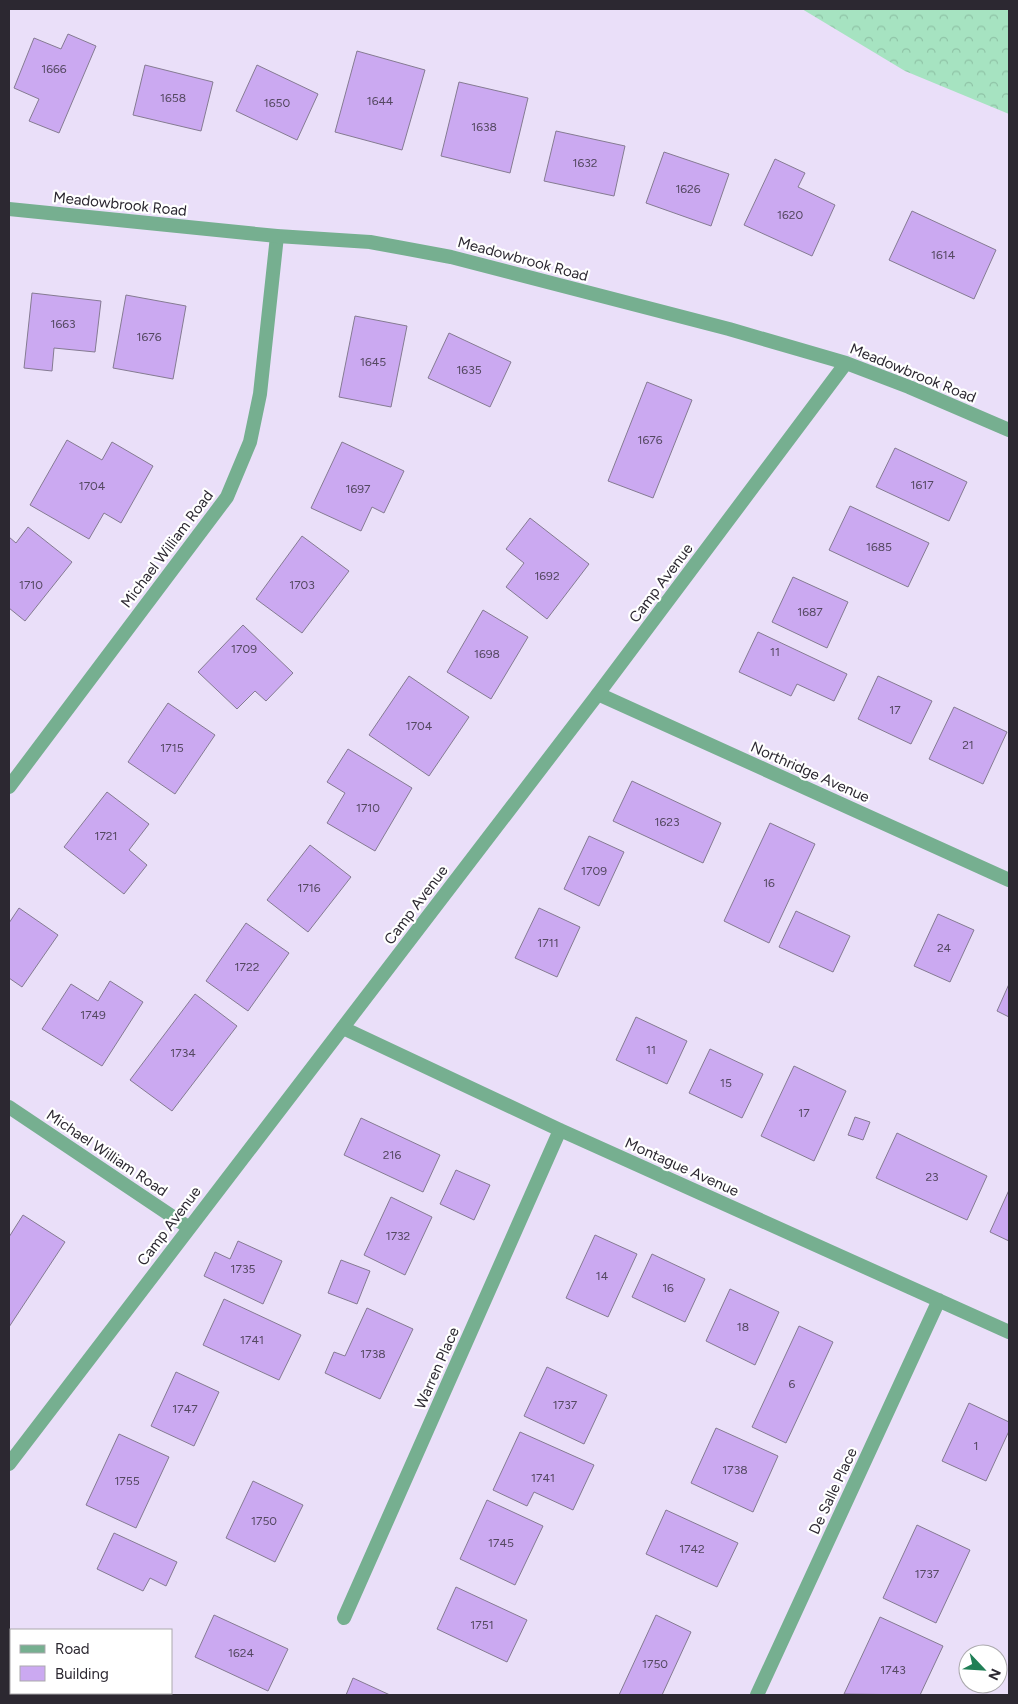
<svg xmlns="http://www.w3.org/2000/svg" width="1018" height="1704" font-family="Figtree,sans-serif">
	<defs>
		<pattern id="forest-crowns" width="20" height="18" patternUnits="userSpaceOnUse" patternTransform="scale(1.25)"><rect width="20" height="18" fill="#a6e3c1"/><path d="M2 6a3 3 0 1 1 6 0M12 15a3 3 0 1 1 6 0" fill="none" stroke="#8fc3a6"/></pattern>
	</defs>
	<rect width="100%" height="100%" fill="#eadff9"/>
	<path fill="url(#forest-crowns)" d="M802 9H1009V114L905 71Z"/>
	<path fill="#cba9f1" stroke="#857b92" d="M68 34 96 46 59 133 29 121 39 99 14 88 34 38 61 49Z
		M357 51 425 70 402 150 335 132Z
		M145 65 213 82 201 131 133 115Z
		M257 65 318 94 297 140 236 111Z
		M459 82 528 98 510 173 441 156Z
		M556 131 625 146 614 196 544 181Z
		M664 152 729 174 711 226 646 203Z
		M775 159 805 173 798 187 835 205 812 256 744 225Z
		M912 211 996 250 974 299 889 260Z
		M32 293 101 301 95 352 54 348 52 371 24 368Z
		M126 295 186 306 173 379 113 368Z
		M355 316 407 326 391 407 339 397Z
		M449 333 511 362 490 407 428 378Z
		M647 382 692 400 653 498 608 481Z
		M67 440 102 460 112 442 153 466 121 523 104 513 89 539 30 505Z
		M342 442 404 471 384 513 372 507 361 531 311 508Z
		M895 448 967 482 949 521 876 487Z
		M850 506 929 543 908 587 829 550Z
		M530 518 589 564 547 619 506 587 524 563 506 549Z
		M28 527 72 562 25 621 9 608V537L16 543Z
		M302 536 349 571 302 633 256 599Z
		M793 577 848 602 827 648 772 622Z
		M483 610 528 637 491 699 447 672Z
		M243 625 293 673 266 701 255 691 237 709 198 672Z
		M758 632 847 674 834 701 797 684 791 696 739 672Z
		M409 676 469 717 429 776 369 735Z
		M878 676 932 701 911 744 858 719Z
		M168 703 215 735 175 794 128 762Z
		M954 707 1007 732 983 784 929 759Z
		M348 749 412 788 375 851 327 823 345 793 327 782Z
		M632 781 721 823 703 863 613 821Z
		M107 792 149 824 129 850 147 865 124 894 64 847Z
		M770 823 815 844 769 943 724 921Z
		M589 836 624 852 599 906 564 889Z
		M310 845 351 877 308 932 267 900Z
		M19 908 58 935 22 987 9 978V923Z
		M539 908 580 927 557 977 515 958Z
		M796 911 850 936 833 972 779 947Z
		M938 914 974 930 950 982 914 966Z
		M246 923 289 953 248 1011 206 981Z
		M110 981 143 1002 102 1066 42 1029 71 984 98 1001Z
		M1009 984V1017L997 1011Z
		M195 994 237 1026 172 1111 130 1080Z
		M636 1017 687 1041 667 1084 616 1060Z
		M710 1049 763 1074 742 1118 689 1093Z
		M794 1066 846 1091 814 1161 761 1136Z
		M855 1117 870 1122 863 1140 848 1135Z
		M361 1118 440 1155 423 1192 344 1155Z
		M897 1133 987 1176 967 1220 876 1178Z
		M456 1170 490 1185 474 1220 440 1204Z
		M1009 1190V1241L990 1232Z
		M391 1197 432 1217 405 1275 364 1255Z
		M23 1215 65 1242 9 1327V1237Z
		M595 1235 637 1254 608 1317 566 1298Z
		M238 1241 282 1261 263 1304 204 1276 215 1252 230 1259Z
		M652 1254 705 1279 685 1322 632 1297Z
		M341 1260 370 1271 357 1304 328 1293Z
		M730 1289 779 1312 755 1365 706 1341Z
		M224 1299 301 1335 279 1380 203 1345Z
		M367 1308 413 1329 380 1399 325 1373 334 1352 345 1356Z
		M799 1326 833 1342 786 1443 752 1427Z
		M547 1367 607 1395 584 1444 524 1416Z
		M176 1372 219 1392 194 1446 151 1426Z
		M969 1403 1009 1422V1431L986 1481 942 1461Z
		M716 1428 778 1456 753 1512 691 1483Z
		M520 1432 594 1465 573 1510 534 1492 527 1506 493 1490Z
		M119 1434 169 1457 136 1528 86 1505Z
		M253 1481 303 1505 275 1562 226 1538Z
		M487 1500 543 1526 515 1585 460 1559Z
		M666 1510 738 1543 717 1587 646 1554Z
		M917 1525 970 1550 936 1623 883 1598Z
		M114 1533 177 1562 166 1586 150 1578 143 1591 97 1569Z
		M456 1587 527 1620 507 1662 437 1629Z
		M214 1615 288 1649 268 1691 195 1657Z
		M656 1615 691 1632 662 1695H619Z
		M880 1617 943 1646 920 1695 844 1694Z
		M353 1678 390 1695H346Z"/>
	<g fill="none" stroke-linecap="round" stroke-linejoin="round">
		<path stroke="#76af90" stroke-width="14" d="M598 694 1009 880
			M9 787 227 497 250 442 260 394 277 236
			M343 1028 560 1130 1009 1332
			M9 1107 188 1227
			M344 1618 560 1130
			M9 1661 11 1662
			M78 1693 83 1695
			M757 1695 939 1300"/>
		<path stroke="#76af90" stroke-width="14" d="M9 209 277 236 370 242 451 257 729 329 846 363 909 387 1009 430
			M9 1464 598 694 846 363"/>
	</g>
	<g text-anchor="middle" stroke-width="4.5" stroke-linejoin="round" paint-order="stroke">
		<g font-size="12" fill="#544861">
			<text x="54" y="73">1666</text>
			<text x="173" y="102">1658</text>
			<text x="380" y="105">1644</text>
			<text x="277" y="107">1650</text>
			<text x="484" y="131">1638</text>
			<text x="585" y="167">1632</text>
			<text x="688" y="193">1626</text>
			<text x="790" y="219">1620</text>
			<text x="943" y="259">1614</text>
			<text x="63" y="328">1663</text>
			<text x="149" y="341">1676</text>
			<text x="373" y="366">1645</text>
			<text x="469" y="374">1635</text>
			<text x="650" y="444">1676</text>
			<text x="922" y="489">1617</text>
			<text x="92" y="490">1704</text>
			<text x="358" y="493">1697</text>
			<text x="879" y="551">1685</text>
			<text x="547" y="580">1692</text>
			<text x="31" y="589">1710</text>
			<text x="302" y="589">1703</text>
			<text x="810" y="616">1687</text>
			<text x="244" y="653">1709</text>
			<text x="775" y="656">11</text>
			<text x="487" y="658">1698</text>
			<text x="895" y="714">17</text>
			<text x="419" y="730">1704</text>
			<text x="968" y="749">21</text>
			<text x="172" y="752">1715</text>
			<text x="368" y="812">1710</text>
			<text x="667" y="826">1623</text>
			<text x="106" y="840">1721</text>
			<text x="594" y="875">1709</text>
			<text x="769" y="887">16</text>
			<text x="309" y="892">1716</text>
			<text x="548" y="947">1711</text>
			<text x="944" y="952">24</text>
			<text x="247" y="971">1722</text>
			<text x="93" y="1019">1749</text>
			<text x="651" y="1054">11</text>
			<text x="183" y="1057">1734</text>
			<text x="726" y="1087">15</text>
			<text x="804" y="1117">17</text>
			<text x="392" y="1159">216</text>
			<text x="932" y="1181">23</text>
			<text x="398" y="1240">1732</text>
			<text x="243" y="1273">1735</text>
			<text x="602" y="1280">14</text>
			<text x="668" y="1292">16</text>
			<text x="743" y="1331">18</text>
			<text x="252" y="1344">1741</text>
			<text x="373" y="1358">1738</text>
			<text x="792" y="1388">6</text>
			<text x="565" y="1409">1737</text>
			<text x="185" y="1413">1747</text>
			<text x="976" y="1450">1</text>
			<text x="735" y="1474">1738</text>
			<text x="543" y="1482">1741</text>
			<text x="127" y="1485">1755</text>
			<text x="264" y="1525">1750</text>
			<text x="501" y="1547">1745</text>
			<text x="692" y="1553">1742</text>
			<text x="927" y="1578">1737</text>
			<text x="482" y="1629">1751</text>
			<text x="241" y="1657">1624</text>
			<text x="655" y="1668">1750</text>
			<text x="893" y="1674">1743</text>
		</g>
		<g font-size="15" fill="#2c2831" stroke="#fff">
			<text transform="translate(120 204) rotate(6)" y="5">Meadowbrook Road</text>
			<text transform="translate(523 259) rotate(15)" y="5">Meadowbrook Road</text>
			<text transform="translate(913 373) rotate(22)" y="5">Meadowbrook Road</text>
			<text transform="translate(167 549) rotate(-53)" y="5">Michael William Road</text>
			<text transform="translate(661 583) rotate(-53)" y="5">Camp Avenue</text>
			<text transform="translate(810 772) rotate(24)" y="5">Northridge Avenue</text>
			<text transform="translate(416 905) rotate(-53)" y="5">Camp Avenue</text>
			<text transform="translate(107 1153) rotate(34)" y="5">Michael William Road</text>
			<text transform="translate(682 1167) rotate(24)" y="5">Montague Avenue</text>
			<text transform="translate(169 1226) rotate(-53)" y="5">Camp Avenue</text>
			<text transform="translate(437 1368) rotate(-66)" y="5">Warren Place</text>
			<text transform="translate(833 1491) rotate(-65)" y="5">De Salle Place</text>
		</g>
	</g>
	<rect width="1018" height="1704" fill="none" stroke="#2c2831" stroke-width="20"/>
	<rect x="10" y="1629" width="162" height="65" fill="#ffffff" stroke="#aba9ad"/>
	<rect x="20" y="1645" width="25" height="8" fill="#76af90" stroke="#aba9ad"/>
	<text x="55" y="1654" font-size="15" fill="#2c2831">Road</text>
	<rect x="20" y="1666" width="25" height="15" fill="#cba9f1" stroke="#aba9ad"/>
	<text x="55" y="1679" font-size="15" fill="#2c2831">Building</text>
	<g transform="translate(983 1669) rotate(115)"><circle r="24" fill="#ffffff" stroke="#aba9ad"/>
	<path d="M0-4L9 19L0 12L-9 19Z" fill="#207f56"/>
	<text y="-8" font-size="14" font-weight="bold" text-anchor="middle" fill="#2c2831">N</text>
	</g>
</svg>
